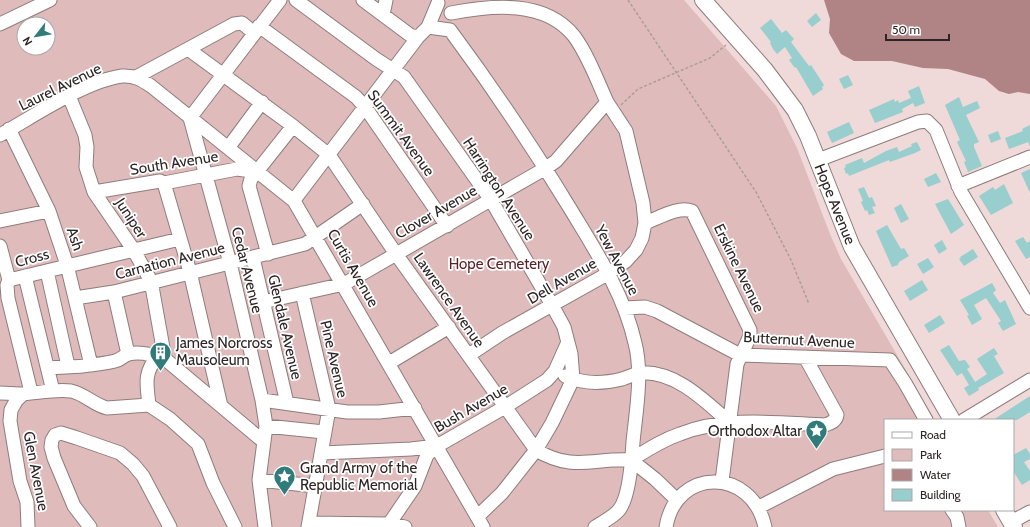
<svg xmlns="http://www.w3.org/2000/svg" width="1030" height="527" font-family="Cabin,sans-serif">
	<rect width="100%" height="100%" fill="#efd9d9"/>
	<path fill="#e0bbbc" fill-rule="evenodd" d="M0 0H684L776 106 797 148 830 234 841 259 935 420H885V510H988L998 527H0ZM24 24H48V48H24Z"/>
	<path fill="#b08384" d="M824 0H1030V94L1018 92 1009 94 999 91 985 79 948 69 923 68 892 61H854L841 54 829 33 830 19Z"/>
	<path fill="#98cecd" d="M816 13 821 20 812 27 807 21Z
		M771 19 782 33 786 30 794 39 791 42 809 66 811 65 824 85 822 87 823 89 813 96 796 67 795 68 789 60 792 58 785 47 777 54 773 49 770 43 771 42 760 28Z
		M848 75 853 85 844 89 839 79Z
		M919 86 925 103 915 107 913 103 902 109 903 112 875 123 869 110 894 99 895 102 898 100 899 103 911 98 908 91Z
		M959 97 963 107 977 101 980 108 966 115 979 142 974 144V147L982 166 968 172 964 162 966 161 957 142 960 140 945 105Z
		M849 122 854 133 832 143 827 132Z
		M1030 125V147L1028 142 1009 149 1005 138 1023 131 1022 129Z
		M998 131 1001 139 991 143 988 135Z
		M917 142 921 150 915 153 890 162 889 160 849 176 848 173 846 174 844 168 846 167 845 165 862 158 864 163 886 151 897 147 899 152 912 146 911 144Z
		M1030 169V193L1021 173Z
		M936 173 941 182 928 187 924 179Z
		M1004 184 1013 203 991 215 979 196 993 187 995 190Z
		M864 187 869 198 872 197 876 206 872 207 875 213 869 215 867 210 865 211 861 202 863 201 858 189Z
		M948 199 964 225 951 234 935 204Z
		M901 204 909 219 901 223 894 208Z
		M887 225 901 249 904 248 909 256 899 262 898 265 892 267 876 231Z
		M1023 237 1027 243 1030 241V257L1026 259 1015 241Z
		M942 240 947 249 939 254 934 245Z
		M973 249 978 257 964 266 959 259 961 258 960 257Z
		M928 258 934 267 923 274 917 264Z
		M922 280 928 290 910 301 904 291Z
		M992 283 996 290 993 293 1000 303 1005 300 1016 324 1003 331 998 323 1001 321 986 298 974 305 982 319 972 325 967 316 969 315 960 300Z
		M940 315 945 323 929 333 924 325Z
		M949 345 959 361 965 360 970 367 967 369 975 382 987 374 977 359 994 348 998 354 994 356 1004 373 978 388 979 390 969 396 964 388 969 385 962 373 957 376 940 350Z
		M1030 396V412L1017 420H993Z
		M1026 448 1030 454V459L1024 462 1030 471V480L1022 485 1013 471V455Z"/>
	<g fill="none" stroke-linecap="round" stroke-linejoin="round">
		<defs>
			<path id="minor" d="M296 0 376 59 404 77 491 200 552 305 564 327 571 354 573 379 552 423 536 450 502 493 477 517
				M363 0 410 35 418 37
				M383 15 386 0
				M0 24 50 0
				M259 26 356 97 365 107 447 226
				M428 27 450 30C493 88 534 149 571 210 597 253 624 294 635 343 643 374 636 411 633 442 632 459 629 498 619 510 613 517 603 522 595 527
				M188 49 293 126 329 155 396 254 536 450C573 472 593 458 631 460L655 479 677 500
				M136 77 234 24 242 23 254 33
				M69 96 85 135 87 147 86 167 94 192 133 249 151 281 165 359
				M9 129 49 211 67 265 91 365
				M0 135C34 116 85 81 122 76 134 75 142 80 151 86L294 201 483 527
				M228 148 262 102
				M818 160 918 122 927 121 936 130 961 192 1030 308
				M164 183 190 272 221 406
				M958 186 1030 157
				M94 192 160 181 164 183 237 169 258 172
				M294 200 418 37 428 27 438 3
				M0 221 49 211
				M645 223C659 218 678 206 692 211L750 330V336L737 364 722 481
				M0 246 9 280 7 285 8 298 31 392
				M268 254 249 186 251 179 293 126
				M253 258 287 403
				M47 271 68 366
				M25 276 53 391
				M9 280 180 239
				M114 292 128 354
				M302 293 329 409 308 527
				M75 298 114 292 305 244 363 204
				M263 302 344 284 546 168 556 161 607 102C597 80 588 55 574 36 545 0 493 5 451 13
				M624 308 645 307 657 311 740 355 890 360 905 383 926 420
				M469 355 502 333 609 273 626 261 636 250 642 238 645 223 643 203 626 131 607 102
				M389 363 449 327
				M48 368C62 366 76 368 90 365 99 364 110 363 118 360 122 358 125 355 129 354 140 351 154 355 165 359L264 442
				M565 376C583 384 602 384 622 379 628 377 634 374 639 373 675 370 705 401 729 422
				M0 393C7 393 15 394 22 394 38 393 55 389 71 391 85 394 94 405 107 408L149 405
				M23 394 16 401 11 410 10 421 20 481 27 502 28 527
				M262 400 347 412H379L415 408
				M149 405 170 419 198 444 213 483 235 527
				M149 405C147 385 143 373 158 356
				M964 420 1030 380
				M266 426 324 432
				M322 453 411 449 437 446 505 407 547 380 555 371 568 342
				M631 460C647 450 662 440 680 434 726 416 778 423 825 425 831 423 836 421 837 415L805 357
				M259 480 315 486
				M759 507 833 469 885 456
				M952 510 957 517 959 527
				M1011 522 1030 512
				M309 523 389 524 405 527
				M389 524 415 486 427 455 437 446
				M90 527 74 506 54 458 51 447 52 440 55 435 61 433 77 438 120 453 133 464 143 476 170 527
				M265 527 259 480 266 426 262 400 230 263 190 118 280 0
				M666 527C676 467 752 467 765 527"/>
			<path id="major" d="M703 0 765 70 795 110 808 136 852 247 952 420
				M1004 510 1014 527"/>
		</defs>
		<use href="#minor" stroke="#8f7c7c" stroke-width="15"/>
		<use href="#major" stroke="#8f7c7c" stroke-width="18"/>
		<path stroke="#ad9c9c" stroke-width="1.5" stroke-dasharray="3 2" stroke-linecap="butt" d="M628 0 756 192 791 260 809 304
			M621 105 638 89 710 58 726 45"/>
		<use href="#minor" stroke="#fff" stroke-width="13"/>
		<use href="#major" stroke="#fff" stroke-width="16"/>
	</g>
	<defs>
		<symbol id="building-pin" viewBox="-11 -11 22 30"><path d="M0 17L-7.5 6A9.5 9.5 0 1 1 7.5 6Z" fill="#327b7b" stroke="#fff"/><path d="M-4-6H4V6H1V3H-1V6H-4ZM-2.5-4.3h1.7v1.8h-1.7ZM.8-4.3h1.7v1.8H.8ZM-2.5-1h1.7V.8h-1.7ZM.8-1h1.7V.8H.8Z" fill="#fff"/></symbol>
		<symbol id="sight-pin" viewBox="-11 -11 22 30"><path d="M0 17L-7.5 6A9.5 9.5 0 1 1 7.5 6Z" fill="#327b7b" stroke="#fff"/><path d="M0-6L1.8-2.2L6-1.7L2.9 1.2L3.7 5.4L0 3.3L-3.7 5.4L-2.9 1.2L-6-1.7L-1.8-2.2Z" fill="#fff"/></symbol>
	</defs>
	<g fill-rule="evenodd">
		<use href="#building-pin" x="148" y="340" width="25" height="34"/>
		<use href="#sight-pin" x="804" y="418" width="25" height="34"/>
		<use href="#sight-pin" x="272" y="464" width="25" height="34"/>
	</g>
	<g text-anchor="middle" stroke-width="3.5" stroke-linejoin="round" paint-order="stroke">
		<g font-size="15" fill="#2d2525" stroke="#fff">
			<text transform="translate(60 87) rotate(-26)" y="5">Laurel Avenue</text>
			<text transform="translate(401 133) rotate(54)" y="5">Summit Avenue</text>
			<text transform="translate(174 163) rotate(-9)" y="5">South Avenue</text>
			<text transform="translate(499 189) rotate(57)" y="5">Harrington Avenue</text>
			<text transform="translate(835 204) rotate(68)" y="5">Hope Avenue</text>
			<text transform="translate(436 212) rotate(-30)" y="5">Clover Avenue</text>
			<text transform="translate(131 218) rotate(57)" y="5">Juniper</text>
			<text transform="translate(75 239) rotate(71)" y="5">Ash</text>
			<text transform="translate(32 258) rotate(-15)" y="5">Cross</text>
			<text transform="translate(617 260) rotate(62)" y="5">Yew Avenue</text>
			<text transform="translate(170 261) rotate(-14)" y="5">Carnation Avenue</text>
			<text transform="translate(353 268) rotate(60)" y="5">Curtis Avenue</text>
			<text transform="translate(739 268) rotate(64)" y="5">Erskine Avenue</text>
			<text transform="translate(247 270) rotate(76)" y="5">Cedar Avenue</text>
			<text transform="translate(562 281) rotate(-30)" y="5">Dell Avenue</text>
			<text transform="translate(449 300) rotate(55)" y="5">Lawrence Avenue</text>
			<text transform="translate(285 327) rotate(77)" y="5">Glendale Avenue</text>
			<text transform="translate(799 340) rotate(3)" y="5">Butternut Avenue</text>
			<text transform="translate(334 359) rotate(77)" y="5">Pine Avenue</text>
			<text transform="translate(471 408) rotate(-30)" y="5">Bush Avenue</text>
			<text transform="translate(36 471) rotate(79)" y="5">Glen Avenue</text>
		</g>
		<g font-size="15" fill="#5c2127" stroke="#fff">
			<text x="499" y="269">Hope Cemetery</text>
		</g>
		<g font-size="15" fill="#2d2525" stroke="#fff" text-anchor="start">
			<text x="176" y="348">James Norcross<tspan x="176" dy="17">Mausoleum</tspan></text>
			<text x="802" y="436" text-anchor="end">Orthodox Altar</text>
			<text x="300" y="473">Grand Army of the<tspan x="300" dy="17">Republic Memorial</tspan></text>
		</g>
	</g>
	<rect x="884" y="419" width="130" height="92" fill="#ffffff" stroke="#aba8a8"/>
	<rect x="892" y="432" width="20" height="6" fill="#ffffff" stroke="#aba8a8"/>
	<text x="920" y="439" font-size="12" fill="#2d2525">Road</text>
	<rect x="892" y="449" width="20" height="12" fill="#e0bbbc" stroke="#aba8a8"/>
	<text x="920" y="459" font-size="12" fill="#2d2525">Park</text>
	<rect x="892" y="469" width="20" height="12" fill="#b08384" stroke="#aba8a8"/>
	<text x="920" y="479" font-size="12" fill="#2d2525">Water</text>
	<rect x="892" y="489" width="20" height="12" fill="#98cecd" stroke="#aba8a8"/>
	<text x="920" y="499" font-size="12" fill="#2d2525">Building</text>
	<g transform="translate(36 36) rotate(239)"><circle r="19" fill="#ffffff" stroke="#aba8a8"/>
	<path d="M0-3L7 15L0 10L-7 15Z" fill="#327b7b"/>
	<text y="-6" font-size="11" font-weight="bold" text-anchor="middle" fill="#2d2525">N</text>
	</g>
	<path d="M886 34v6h63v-6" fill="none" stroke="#2d2525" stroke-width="2"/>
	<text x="892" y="34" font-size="12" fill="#2d2525" stroke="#ffffff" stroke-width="3" paint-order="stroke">50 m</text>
</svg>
